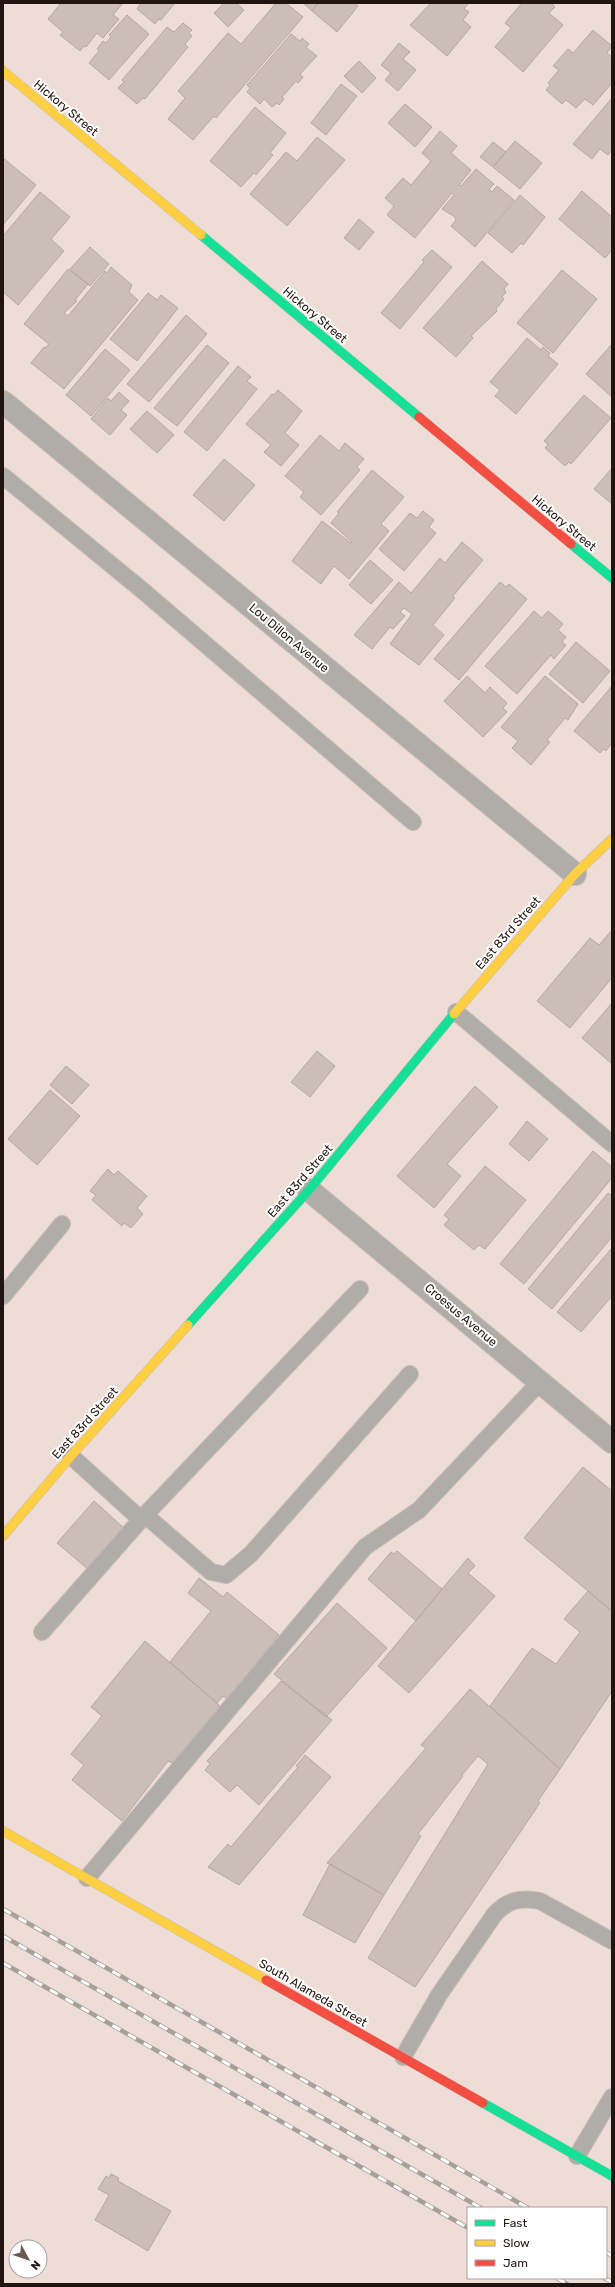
<svg xmlns="http://www.w3.org/2000/svg" width="615" height="2287" font-family="Rubik,sans-serif">
	<rect width="100%" height="100%" fill="#eeddd6"/>
	<path fill="#cbbdb8" stroke="#b5a8a3" d="M61 3H123L113 15 119 19 103 38 97 33 86 47 84 46 80 51 60 35 63 32 48 19Z
		M141 3H175L161 20 159 19 155 24 137 9Z
		M224 3H236L244 10 228 27 214 13Z
		M276 3H286L303 17 216 118 214 116 193 140 168 119 185 98 178 91 228 33 241 44Z
		M303 3H318L312 11Z
		M318 3H354L358 6 337 32 312 11Z
		M431 3H469L464 9 469 12 463 20 471 27 447 56 410 25Z
		M522 3H551L555 7 549 13 563 25 523 72 495 47 511 28 505 23Z
		M127 15 149 34 109 80 89 63 99 51 97 49 103 41 106 43 111 37 109 35Z
		M183 23 192 30 189 33 192 36 185 44 188 47 145 99 143 98 137 104 118 88 124 82 122 80 167 27 174 32Z
		M593 30 612 46 607 53 612 57V83L593 105 585 99 576 108 566 100 562 104 546 90 550 85 548 83 559 70 553 66 568 49 573 53Z
		M291 34 300 41 302 38 309 44 306 47 317 56 300 74 303 77 298 83 296 81 282 97 284 99 279 105 277 103 272 107 264 99 260 104 247 92 250 88 247 85Z
		M399 43 410 52 403 59 416 70 398 91 385 80 391 73 381 65Z
		M359 61 376 78 362 93 344 76Z
		M341 84 357 96 326 135 311 123Z
		M612 98V150L608 155 600 149 592 159 573 144Z
		M405 104 432 127 415 147 388 123Z
		M255 107 286 133 270 153 273 155 256 175 254 173 241 187 210 161Z
		M440 131 457 146 451 153 471 170 459 185 461 186 476 169 494 184 489 189 492 192 497 186 514 200 475 247 451 226 456 220 455 217 442 209 454 195 452 193 415 238 387 215 394 206 385 198 403 178 411 185 431 161 422 153Z
		M317 137 345 160 287 226 250 194 286 152 297 161Z
		M515 141 542 163 520 189 493 167Z
		M493 142 506 152 493 167 480 157Z
		M3 158 36 185 3 225Z
		M582 191 612 217V250L605 258 559 219Z
		M40 192 70 217 51 239 64 251 18 305 3 292V236Z
		M520 195 545 217 523 245 521 243 512 253 488 233Z
		M359 219 374 232 359 250 344 238Z
		M90 247 109 264 90 286 70 269Z
		M432 250 452 267 400 329 381 313 424 262 422 260Z
		M482 261 508 284 504 289 506 292 502 297 504 299 496 309 497 311 471 336 473 338 456 357 423 328Z
		M111 267 132 285 129 292 138 300 64 389 31 363 44 347 45 348 49 344 24 324 68 269 88 284 75 300 77 301 64 313 68 316 105 271 107 273Z
		M562 270 597 299 553 353 517 323Z
		M148 293 157 300 161 295 178 308 137 361 110 339Z
		M186 315 207 334 149 402 127 384Z
		M527 338 541 350 543 347 550 353 548 356 558 364 516 414 495 396 500 390 490 382Z
		M612 344V397L586 374Z
		M207 345 229 363 177 426 154 408Z
		M105 349 130 370 91 416 66 395Z
		M238 366 251 377 247 381 257 389 207 451 184 432Z
		M278 390 302 411 285 433 299 445 281 466 264 452 271 445 246 424 272 394 274 395Z
		M119 392 129 401 121 410 127 415 110 435 91 419 108 398 111 401Z
		M584 395 611 418 571 464 569 462 565 466 545 448 548 444 544 441Z
		M147 411 174 435 157 453 130 429Z
		M320 435 339 451 345 443 364 459 357 467 360 470 321 515 300 497 304 492 285 476Z
		M224 459 255 485 224 521 193 495Z
		M612 468V504L594 489Z
		M372 470 404 497 381 524 389 531 349 579 334 566 321 584 292 561 322 521 351 543 352 542 331 523 339 513 337 512Z
		M423 511 434 520 429 527 436 533 404 571 379 549 410 513 417 518Z
		M462 542 483 560 453 596 455 598 433 625 444 635 419 665 390 644 412 614 404 608 400 612 405 616 393 629 390 627 372 649 354 635 399 582 411 593 440 558 445 563Z
		M370 560 393 580 371 604 349 585Z
		M500 582 506 587 509 584 527 599 459 680 434 659Z
		M534 611 542 618 548 611 563 624 558 630 566 637 562 642 566 645 554 659 551 655 517 694 485 666Z
		M576 642 610 671 583 703 549 674Z
		M467 676 485 693 490 687 507 703 503 708 507 712 483 737 444 701Z
		M545 676 578 704 568 720 565 718 547 740 550 742 531 765 512 748 518 741 501 727Z
		M612 686V743L606 751 604 749 600 753 574 731Z
		M612 930V978L570 1028 537 1001 590 938 599 945Z
		M612 1003V1064L582 1038Z
		M317 1051 335 1066 310 1097 291 1082Z
		M66 1066 89 1085 72 1104 50 1085Z
		M475 1086 498 1107 447 1164 461 1176 434 1208 397 1176Z
		M50 1090 80 1116 37 1165 8 1139Z
		M527 1121 548 1139 529 1161 509 1144Z
		M593 1151 612 1167V1178L524 1284 500 1264Z
		M485 1166 526 1200 485 1249 479 1245 474 1250 444 1225 449 1219 444 1215Z
		M108 1169 114 1175 118 1171 147 1196 137 1208 143 1214 131 1228 124 1223 122 1226 92 1200 96 1195 90 1191Z
		M608 1193 610 1195 612 1193V1237L552 1309 528 1289Z
		M612 1248V1296L581 1332 557 1312Z
		M583 1467 612 1491V1611L524 1538Z
		M94 1501 125 1529 89 1570 57 1543Z
		M397 1551 442 1589 416 1621 368 1579 391 1552 394 1554Z
		M468 1558 475 1566 468 1573 495 1596 409 1693 378 1666Z
		M199 1578 223 1597 227 1592 279 1635 253 1667 255 1669 228 1700 223 1696 217 1703 170 1662 211 1611 188 1593Z
		M588 1591 612 1611V1691L560 1769 490 1706 532 1648 556 1664 580 1632 564 1619Z
		M337 1603 387 1648 326 1717 274 1674Z
		M145 1641 220 1706 172 1763 168 1761 122 1821 72 1780 84 1765 71 1754 102 1716 91 1707Z
		M281 1681 332 1720 259 1805 237 1785 230 1792 205 1770 210 1764 207 1761Z
		M470 1689 560 1769 538 1801 540 1803 415 1987 368 1958 488 1764 478 1756 462 1775 463 1776 418 1834 421 1836 384 1895 327 1863 426 1748 421 1745Z
		M305 1755 331 1777 239 1885 208 1867 228 1844 231 1847 298 1767 296 1766Z
		M330 1864 384 1895 355 1943 303 1915Z
		M111 2174 119 2178 118 2181 171 2211 148 2251 95 2220 109 2195 98 2189 106 2176 109 2178Z"/>
	<g fill="none" stroke-linecap="round" stroke-linejoin="round">
		<defs>
			<path id="lane" d="M3 476 142 590 413 822
				M456 1012 612 1144
				M3 1296 62 1224
				M71 1456 137 1516 145 1515 211 1572 226 1575 251 1554 410 1374
				M42 1632 145 1515 360 1289
				M87 1878 365 1547 419 1510 540 1382
				M403 2057 439 1995 494 1915C507 1900 521 1897 540 1901L612 1941
				M577 2156 612 2097"/>
			<path id="street" d="M3 402 575 874
				M309 1190 612 1442"/>
			<path id="fast" d="M201 235 419 417
				M571 544 612 578
				M188 1325 309 1190 454 1014
				M483 2103 612 2176"/>
			<path id="slow" d="M3 71 201 235
				M454 1014 575 874 612 839
				M3 1536 71 1456 188 1325
				M3 1831 266 1980"/>
			<path id="jam" d="M419 417 571 544
				M266 1980 483 2103"/>
		</defs>
		<use href="#lane" stroke="#c7bab5" stroke-width="18"/>
		<use href="#street" stroke="#c7bab5" stroke-width="24"/>
		<use href="#fast" stroke="#c7bab5" stroke-width="10"/>
		<use href="#slow" stroke="#c7bab5" stroke-width="10"/>
		<use href="#jam" stroke="#c7bab5" stroke-width="10"/>
		<use href="#lane" stroke="#b0ada8" stroke-width="16"/>
		<use href="#street" stroke="#b0ada8" stroke-width="22"/>
		<use href="#fast" stroke="#16e098" stroke-width="9"/>
		<use href="#slow" stroke="#ffcf43" stroke-width="9"/>
		<use href="#jam" stroke="#f24e42" stroke-width="9"/>
		<defs>
			<path id="rail" d="M3 1909 528 2208
				M3 1936 481 2208
				M3 1963 468 2228
				M606 2252 612 2256
				M557 2278 567 2284
				M604 2278 612 2282"/>
		</defs>
		<use href="#rail" stroke="#a79f9a" stroke-width="4.5"/>
		<use href="#rail" stroke="#fff" stroke-width="3" stroke-dasharray="9" stroke-linecap="butt"/>
	</g>
	<g text-anchor="middle" stroke-width="4" stroke-linejoin="round" paint-order="stroke">
		<g font-size="12" fill="#201511" stroke="#fff">
			<text transform="translate(66 108) rotate(40)" y="4">Hickory Street</text>
			<text transform="translate(315 315) rotate(40)" y="4">Hickory Street</text>
			<text transform="translate(564 523) rotate(40)" y="4">Hickory Street</text>
			<text transform="translate(289 638) rotate(40)" y="4">Lou Dillon Avenue</text>
			<text transform="translate(508 933) rotate(-49)" y="4">East 83rd Street</text>
			<text transform="translate(300 1181) rotate(-49)" y="4">East 83rd Street</text>
			<text transform="translate(461 1315) rotate(40)" y="4">Croesus Avenue</text>
			<text transform="translate(85 1423) rotate(-48)" y="4">East 83rd Street</text>
			<text transform="translate(313 1993) rotate(30)" y="4">South Alameda Street</text>
		</g>
	</g>
	<rect width="615" height="2287" fill="none" stroke="#201511" stroke-width="8"/>
	<rect x="467" y="2207" width="140" height="72" fill="#ffffff" stroke="#a6a1a0"/>
	<rect x="475" y="2220" width="20" height="6" fill="#16e098" stroke="#a6a1a0"/>
	<text x="503" y="2227" font-size="12" fill="#201511">Fast</text>
	<rect x="475" y="2240" width="20" height="6" fill="#ffcf43" stroke="#a6a1a0"/>
	<text x="503" y="2247" font-size="12" fill="#201511">Slow</text>
	<rect x="475" y="2260" width="20" height="6" fill="#f24e42" stroke="#a6a1a0"/>
	<text x="503" y="2267" font-size="12" fill="#201511">Jam</text>
	<g transform="translate(28 2259) rotate(130)"><circle r="19" fill="#ffffff" stroke="#a6a1a0"/>
	<path d="M0-3L7 15L0 10L-7 15Z" fill="#685b56"/>
	<text y="-6" font-size="11" font-weight="bold" text-anchor="middle" fill="#201511">N</text>
	</g>
</svg>
